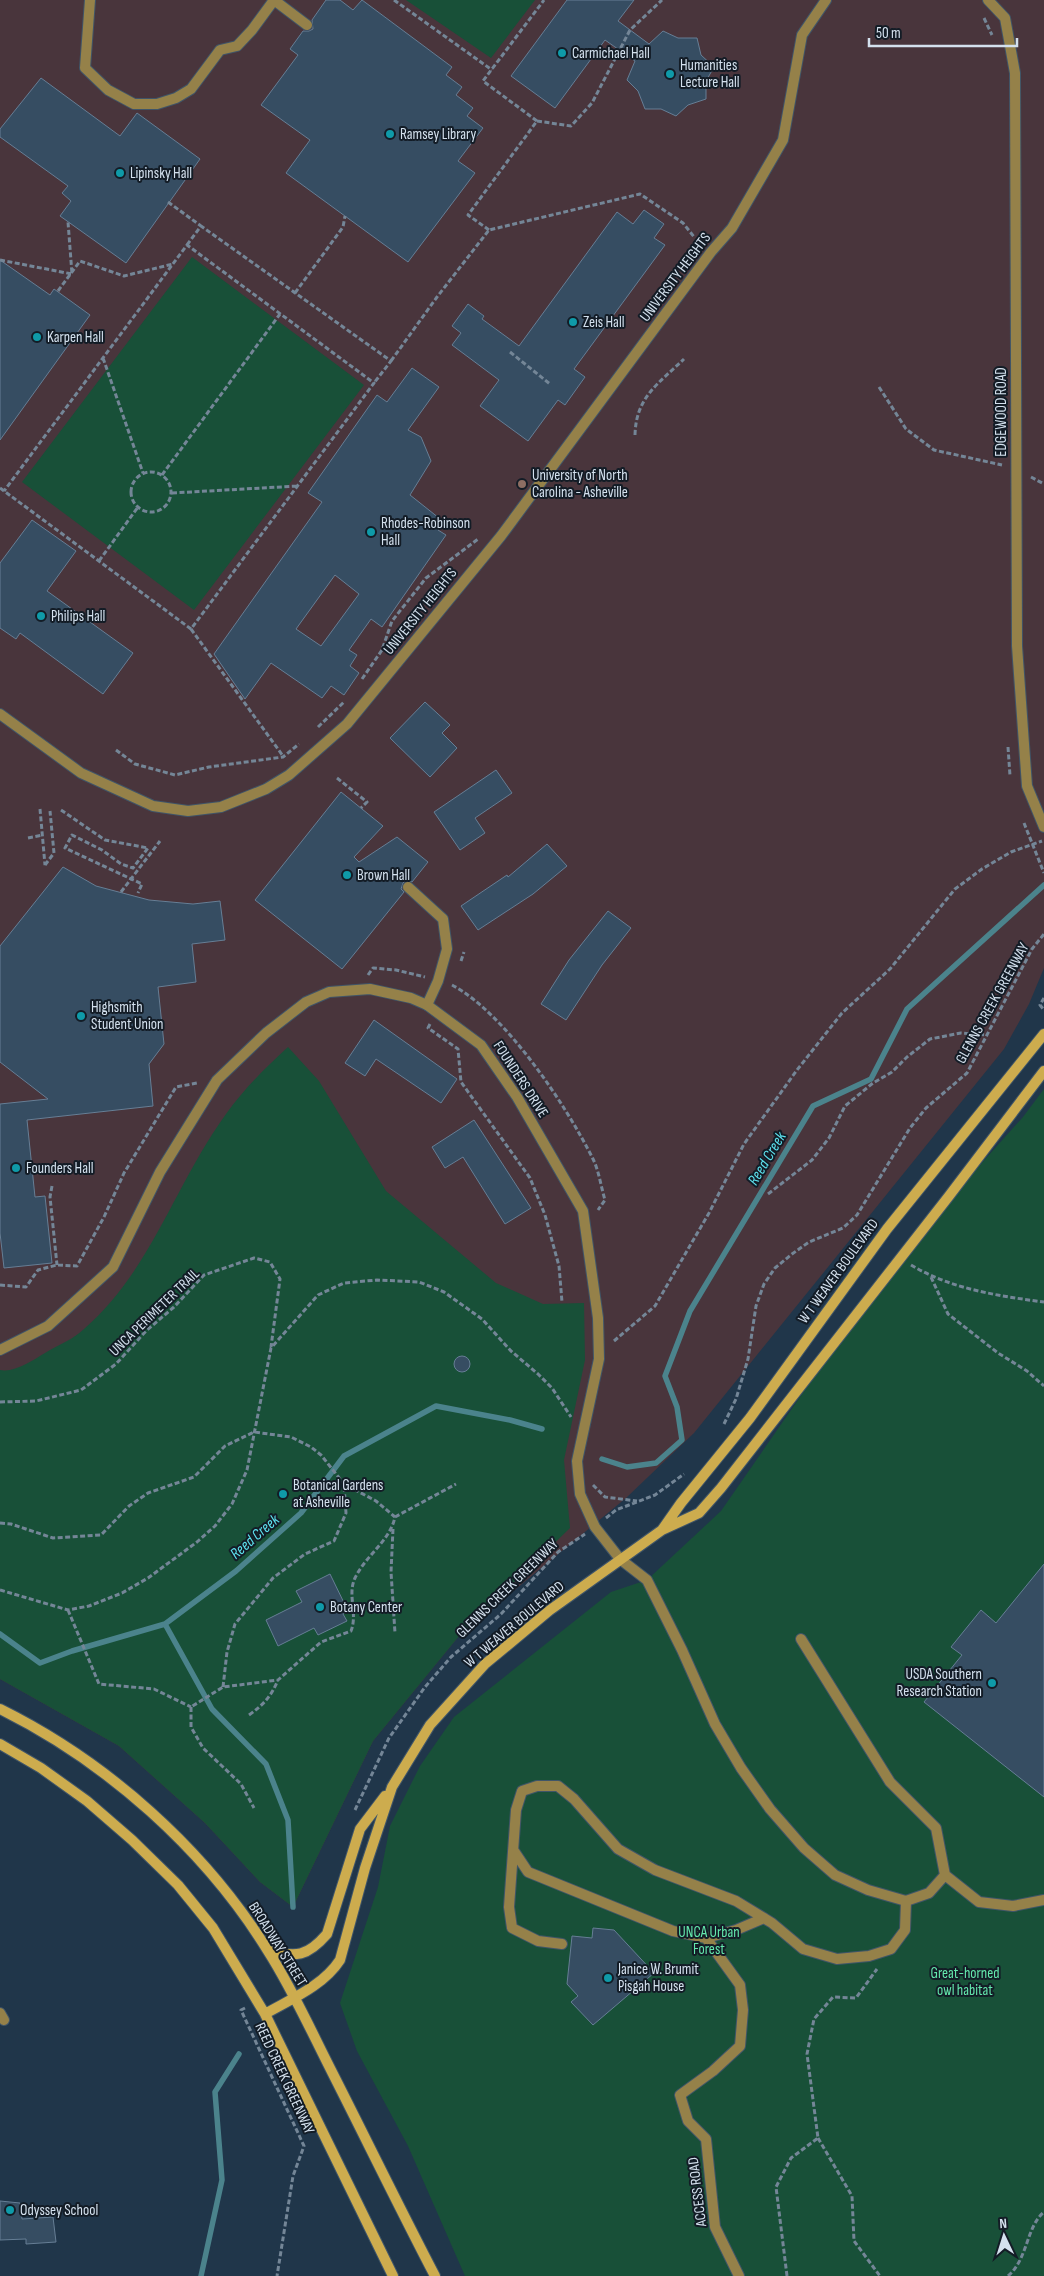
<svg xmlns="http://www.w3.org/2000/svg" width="1044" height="2276" font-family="'Sofia Sans Condensed',sans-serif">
	<rect width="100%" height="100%" fill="#20364a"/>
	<path fill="#49353c" d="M0 0H1044V968L1029 1004 1004 1049 694 1433 626 1498 459 1636 373 1741 293 1907 260 1882 205 1823 119 1746 0 1679Z"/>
	<path fill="#185038" d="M406 0H535L491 58Z
		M192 257 364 385 194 610 22 482Z
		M288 1047 319 1081 386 1191 496 1283 543 1304 584 1303 585 1360 564 1460 570 1528 459 1636 373 1741 293 1907 260 1882 205 1823 119 1746 0 1679V1370C15 1373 33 1360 45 1353 58 1345 74 1339 84 1329 151 1271 175 1184 226 1114 244 1089 266 1067 288 1047Z
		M1044 1089V2276H465L408 2146 357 2051 340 2003 378 1887 390 1826 420 1766 454 1717 611 1592 647 1580 721 1511 877 1286 927 1224 1023 1117Z"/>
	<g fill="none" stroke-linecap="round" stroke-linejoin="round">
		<path stroke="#4b838c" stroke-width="5.5" d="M602 1459 627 1467 656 1463 682 1440 677 1407 665 1376 690 1311 813 1106 871 1079 907 1009 1044 885
			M165 1624 212 1709 266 1764 288 1820 293 1907
			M0 1634 40 1663 72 1651 165 1624 236 1571 301 1513 344 1456 436 1406 510 1420 542 1429
			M201 2276 222 2180 215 2092 239 2054"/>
	</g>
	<path fill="#364d62" stroke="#667e95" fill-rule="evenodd" d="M326 0H340L353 10 362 0 452 67 446 75 462 87 456 95 473 108 467 116 483 128 458 161 475 173 408 262 286 173 310 140 261 105 298 55 290 49 303 31H309L313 29 312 20Z
		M567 0H634L618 21 649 44 663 31 678 38H697L701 55 714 67 706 81V99L688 105 676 116 661 109H645L638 91 627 80 635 61 605 40 555 108 511 76Z
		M41 78 120 136 137 113 200 159 126 263 60 216 71 201 62 193 68 186 0 137V129Z
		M644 210 664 224 654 238 665 245 574 369 585 377 565 405 558 400 528 441 480 406 499 380 452 345 461 333 452 326 468 304 484 316 482 319 519 346 617 212 633 224Z
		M0 260 50 295 54 289 90 315 0 440Z
		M412 368 439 387 408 430 421 437 431 461 410 495 444 522 438 530 446 535 382 627 371 619 349 650 357 655 350 666 359 673 344 695 331 686 322 698 271 663 245 699 214 654 322 502 308 493 377 395 387 402ZM335 575 359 594 321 646 296 629Z
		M32 520 76 551 47 591 133 653 103 694 20 633 16 639 0 628V563Z
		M425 702 450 725 442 733 457 748 430 777 390 738Z
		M496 770 512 793 475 818 485 833 460 850 434 812Z
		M341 792 383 826 354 857 359 862 397 837 428 862 412 882 406 880 403 883 401 889 404 892 342 969 255 900Z
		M547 844 567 866 533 894 478 930 461 906 507 875 508 877Z
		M63 867 96 886 149 900 193 904 220 901 225 940 192 944 196 982 158 987 164 1044 149 1064 153 1106 27 1120 35 1197 45 1196 52 1263 4 1268 0 1233V1104L48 1099 0 1062V946Z
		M608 911 631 928 602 965 566 1020 541 1004 569 960Z
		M374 1020 457 1079 441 1103 376 1059 365 1076 345 1063Z
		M474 1120 531 1208 505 1224 463 1157 445 1168 432 1147Z
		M454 1364a8 8 0 1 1 16 0a8 8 0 1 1-16 0Z
		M1044 1564V1797L924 1702 962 1655 951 1647 981 1610 996 1623Z
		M330 1574 348 1611 343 1614 347 1621 318 1635 314 1628 278 1646 266 1620 302 1602 296 1591Z
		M593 1928 614 1930 654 1973 593 2025 571 2002 578 1996 567 1984 572 1936 592 1938Z
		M0 2201 20 2203 22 2219 53 2217 56 2242 26 2244V2239L0 2240Z"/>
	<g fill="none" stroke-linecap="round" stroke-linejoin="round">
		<defs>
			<path id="service" d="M90 0 85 68 108 90 134 104H157L176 98 191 89 220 50 237 46 252 30 274 0 307 25
				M408 887 443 919 447 949 438 981 427 1005
				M620 1559 647 1580 682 1650 715 1724 741 1768 770 1809 804 1848 835 1875 868 1890 906 1901 929 1893 945 1875 936 1828 890 1782 801 1639
				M514 1851 528 1872 673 1931 706 1938 736 1930 764 1918
				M945 1875 979 1902 1013 1906 1044 1900
				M706 1938 740 1985 743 2010 740 2046 713 2071 680 2095 688 2121 706 2139 715 2227 739 2276
				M562 1944 538 1941 512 1928 509 1907 516 1810 522 1791 537 1786H558L574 1799 618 1849 655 1870 736 1901 772 1923 803 1949 837 1959 869 1956 891 1949 905 1930 906 1901
				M0 2013 4 2020"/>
			<path id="minor" d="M988 0 1005 18 1015 73 1017 646 1027 786 1044 827
				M0 714 81 773 153 806 188 811 221 807 266 789 289 775 347 724 501 536 711 252 732 228 783 140 802 35 826 0
				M0 1350 48 1326 113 1267 160 1172 217 1080 266 1033 306 1002 329 992 370 989 411 998 427 1005 481 1045 517 1097 583 1211 598 1318 599 1359 577 1461 580 1494 595 1527 620 1559"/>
			<path id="secondary" d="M662 1530 681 1503 750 1418 887 1229 1044 1034
				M0 1709C107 1762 205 1849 268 1951 293 1990 312 2033 333 2074 367 2141 400 2209 435 2276
				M0 1744 41 1768 87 1801 132 1840 178 1885 213 1928 265 2014 393 2276
				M268 1951C297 1957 307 1957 327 1934L360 1829 385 1796
				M265 2014C291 1999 323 1986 340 1960L365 1868 392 1787 430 1725 485 1664 550 1610 662 1530 699 1513 721 1488 949 1196 1044 1071"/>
		</defs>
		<use href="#service" stroke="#405568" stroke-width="12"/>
		<use href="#minor" stroke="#405568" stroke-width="12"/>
		<use href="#secondary" stroke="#405568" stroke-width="12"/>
		<path stroke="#748697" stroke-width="3" stroke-dasharray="5 2.5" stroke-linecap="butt" d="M394 0 492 70
			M984 18 992 35
			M537 121 571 126 592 103 630 30 662 0
			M168 202 201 226
			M489 230 468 215 537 121 483 81 544 0
			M187 245 201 226 391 361 374 383
			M0 260 72 274 68 222
			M58 291 80 261 124 276 173 264
			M295 293 343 227 345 216
			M510 352 550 384
			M103 358 143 473
			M391 361 437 297 489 230 640 194 683 223 695 238
			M879 387 906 429 934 450 1002 465
			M635 435C636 397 658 384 684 359
			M131 492a20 20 0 1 1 40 0a20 20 0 1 1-40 0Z
			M162 475 280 314
			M1031 477 1044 484
			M0 488 191 629 374 383 187 245 4 491
			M172 493 298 486
			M99 561 138 507
			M191 629 283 756
			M362 679 382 650 392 621 426 578 478 539
			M318 727 344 702
			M1008 747 1010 776
			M116 750 135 764 175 775 209 767 283 757 299 744
			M337 778 367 802 361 808
			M40 809 45 865
			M61 810 105 840 148 848 133 868 121 864 102 850 72 835 65 848 142 884 138 893
			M1024 823 1044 873
			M28 838 43 835
			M45 865 54 853 50 811
			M461 961 464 952
			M368 975 373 968 396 970 425 977
			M452 985C505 1013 566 1105 593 1159 599 1171 601 1187 605 1200L598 1210
			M1044 998 1040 1005 1044 1010
			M430 1024 428 1028 458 1049 461 1082 530 1178 545 1215 559 1266 562 1302
			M52 1186 50 1197 57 1265
			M768 1194 812 1160 829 1138 845 1106 873 1083 892 1072 907 1057 930 1039 961 1033 987 1035
			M911 1265C951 1289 998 1296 1044 1302
			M931 1277 948 1314 998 1353 1027 1371 1044 1386
			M0 1285 26 1287 38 1270 57 1265 77 1266 104 1217 124 1173 176 1087 197 1083
			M614 1341 655 1306 709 1213 744 1144 797 1070 842 1013 890 969 955 889 982 869 1011 852 1042 841
			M0 1402 36 1401 81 1390 116 1364 146 1331 174 1307 204 1275 254 1258 270 1262 280 1279 271 1347
			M724 1424 736 1399 748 1359 756 1306 764 1284 775 1268 792 1254 809 1242 843 1228 857 1215 910 1128 926 1108 967 1073 1032 949 1044 934
			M593 1485 605 1497 637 1501
			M395 1517 456 1484
			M606 1518 616 1510 655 1495 684 1474
			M0 1523 11 1524 53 1538 101 1535 129 1506 148 1493 194 1477 225 1446 254 1432 291 1437 311 1447 321 1455 344 1484 376 1501 395 1517C390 1541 366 1555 355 1578 347 1595 358 1613 351 1631L321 1642 278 1680 223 1687 191 1707
			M393 1529 391 1572 395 1633
			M0 1590 68 1610 89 1606 122 1593 148 1578 197 1542 215 1526 232 1504 247 1470 271 1348 318 1295 344 1283 377 1280 419 1282 444 1292 482 1319 511 1351 538 1374 552 1388 571 1417
			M68 1610 99 1684 154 1689 191 1707
			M223 1687 227 1652 235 1624 273 1578 305 1554 334 1541 346 1513 344 1485
			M191 1707V1727L203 1748 241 1784 254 1808
			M249 1715C263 1705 271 1697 278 1680
			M355 1810 389 1738 425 1687 451 1657 501 1614 558 1552 585 1534
			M245 2008 241 2010 304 2146 293 2176 277 2276
			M818 2138 852 2196 854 2241 880 2276
			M787 2276 776 2187 791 2158 818 2138 807 2054 814 2019 833 1997 856 1998 877 1969
			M1008 2276C1028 2259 1026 2227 1044 2212"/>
		<use href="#service" stroke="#958149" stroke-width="10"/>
		<use href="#minor" stroke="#958149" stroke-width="10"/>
		<use href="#secondary" stroke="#cdac4e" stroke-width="10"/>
		<path stroke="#748697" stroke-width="3" stroke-dasharray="5 2.5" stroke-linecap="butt" d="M121 892 160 841"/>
	</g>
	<g fill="#0f9aa8" stroke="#131c26" stroke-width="2">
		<circle cx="562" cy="53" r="5"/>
		<circle cx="670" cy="74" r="5"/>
		<circle cx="390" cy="134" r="5"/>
		<circle cx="120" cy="173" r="5"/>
		<circle cx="573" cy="322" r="5"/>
		<circle cx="37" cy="337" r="5"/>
		<circle cx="371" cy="532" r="5"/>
		<circle cx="41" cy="616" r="5"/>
		<circle cx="347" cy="875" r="5"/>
		<circle cx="81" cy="1016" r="5"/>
		<circle cx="16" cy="1168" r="5"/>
		<circle cx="283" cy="1494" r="5"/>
		<circle cx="320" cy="1607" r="5"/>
		<circle cx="992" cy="1683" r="5"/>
		<circle cx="608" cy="1978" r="5"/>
		<circle cx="10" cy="2210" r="5"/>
	</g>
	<circle fill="#8d6e63" stroke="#131c26" stroke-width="2" cx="522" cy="484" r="5"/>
	<g text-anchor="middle" stroke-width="4" stroke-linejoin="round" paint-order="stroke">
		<g font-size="15" fill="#d4e1ee" stroke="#131c26" text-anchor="start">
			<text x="572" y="58">Carmichael Hall</text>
			<text x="680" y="70">Humanities<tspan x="680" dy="17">Lecture Hall</tspan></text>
			<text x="400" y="139">Ramsey Library</text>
			<text x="130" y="178">Lipinsky Hall</text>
			<text x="583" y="327">Zeis Hall</text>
			<text x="47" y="342">Karpen Hall</text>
			<text x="532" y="480">University of North<tspan x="532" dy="17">Carolina - Asheville</tspan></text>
			<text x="381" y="528">Rhodes-Robinson<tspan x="381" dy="17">Hall</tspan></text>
			<text x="51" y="621">Philips Hall</text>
			<text x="357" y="880">Brown Hall</text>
			<text x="91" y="1012">Highsmith<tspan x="91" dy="17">Student Union</tspan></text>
			<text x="26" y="1173">Founders Hall</text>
			<text x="293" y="1490">Botanical Gardens<tspan x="293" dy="17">at Asheville</tspan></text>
			<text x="330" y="1612">Botany Center</text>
			<text x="982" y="1679" text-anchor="end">USDA Southern<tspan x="982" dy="17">Research Station</tspan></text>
			<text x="618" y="1974">Janice W. Brumit<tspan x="618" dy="17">Pisgah House</tspan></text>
			<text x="20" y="2215">Odyssey School</text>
		</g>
		<g font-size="15" fill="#d4e1ee" stroke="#131c26">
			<text transform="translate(675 277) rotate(-53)" y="5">UNIVERSITY HEIGHTS</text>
			<text transform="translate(1001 412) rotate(-90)" y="5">EDGEWOOD ROAD</text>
			<text transform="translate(420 611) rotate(-51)" y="5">UNIVERSITY HEIGHTS</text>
			<text transform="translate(992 1003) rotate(-61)" y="5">GLENNS CREEK GREENWAY</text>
			<text transform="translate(521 1079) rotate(57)" y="5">FOUNDERS DRIVE</text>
			<text transform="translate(838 1271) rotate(-54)" y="5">W T WEAVER BOULEVARD</text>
			<text transform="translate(154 1312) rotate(-44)" y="5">UNCA PERIMETER TRAIL</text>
			<text transform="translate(507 1588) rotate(-44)" y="5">GLENNS CREEK GREENWAY</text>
			<text transform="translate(514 1624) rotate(-40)" y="5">W T WEAVER BOULEVARD</text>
			<text transform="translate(278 1944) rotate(58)" y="5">BROADWAY STREET</text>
			<text transform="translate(285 2078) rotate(65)" y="5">REED CREEK GREENWAY</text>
			<text transform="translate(697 2192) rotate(-97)" y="5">ACCESS ROAD</text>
		</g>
		<g font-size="15" fill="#64e8ad" stroke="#131c26">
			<text x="709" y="1937">UNCA Urban<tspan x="709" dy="17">Forest</tspan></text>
			<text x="965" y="1978">Great-horned<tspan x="965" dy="17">owl habitat</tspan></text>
		</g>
		<g font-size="16" font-style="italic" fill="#5de1ee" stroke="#131c26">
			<text transform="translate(766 1158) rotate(-59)" y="6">Reed Creek</text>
			<text transform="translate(254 1536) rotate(-41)" y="6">Reed Creek</text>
		</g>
	</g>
	<g transform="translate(1004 2236) rotate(356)" stroke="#131c26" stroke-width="4" paint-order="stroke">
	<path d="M0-4L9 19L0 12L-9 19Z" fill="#d4e1ee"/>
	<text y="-8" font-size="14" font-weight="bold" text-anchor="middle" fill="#d4e1ee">N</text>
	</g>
	<path d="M869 38v8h148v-8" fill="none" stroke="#d4e1ee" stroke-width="2.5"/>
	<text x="876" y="38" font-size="15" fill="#d4e1ee" stroke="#131c26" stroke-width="4" paint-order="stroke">50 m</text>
</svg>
